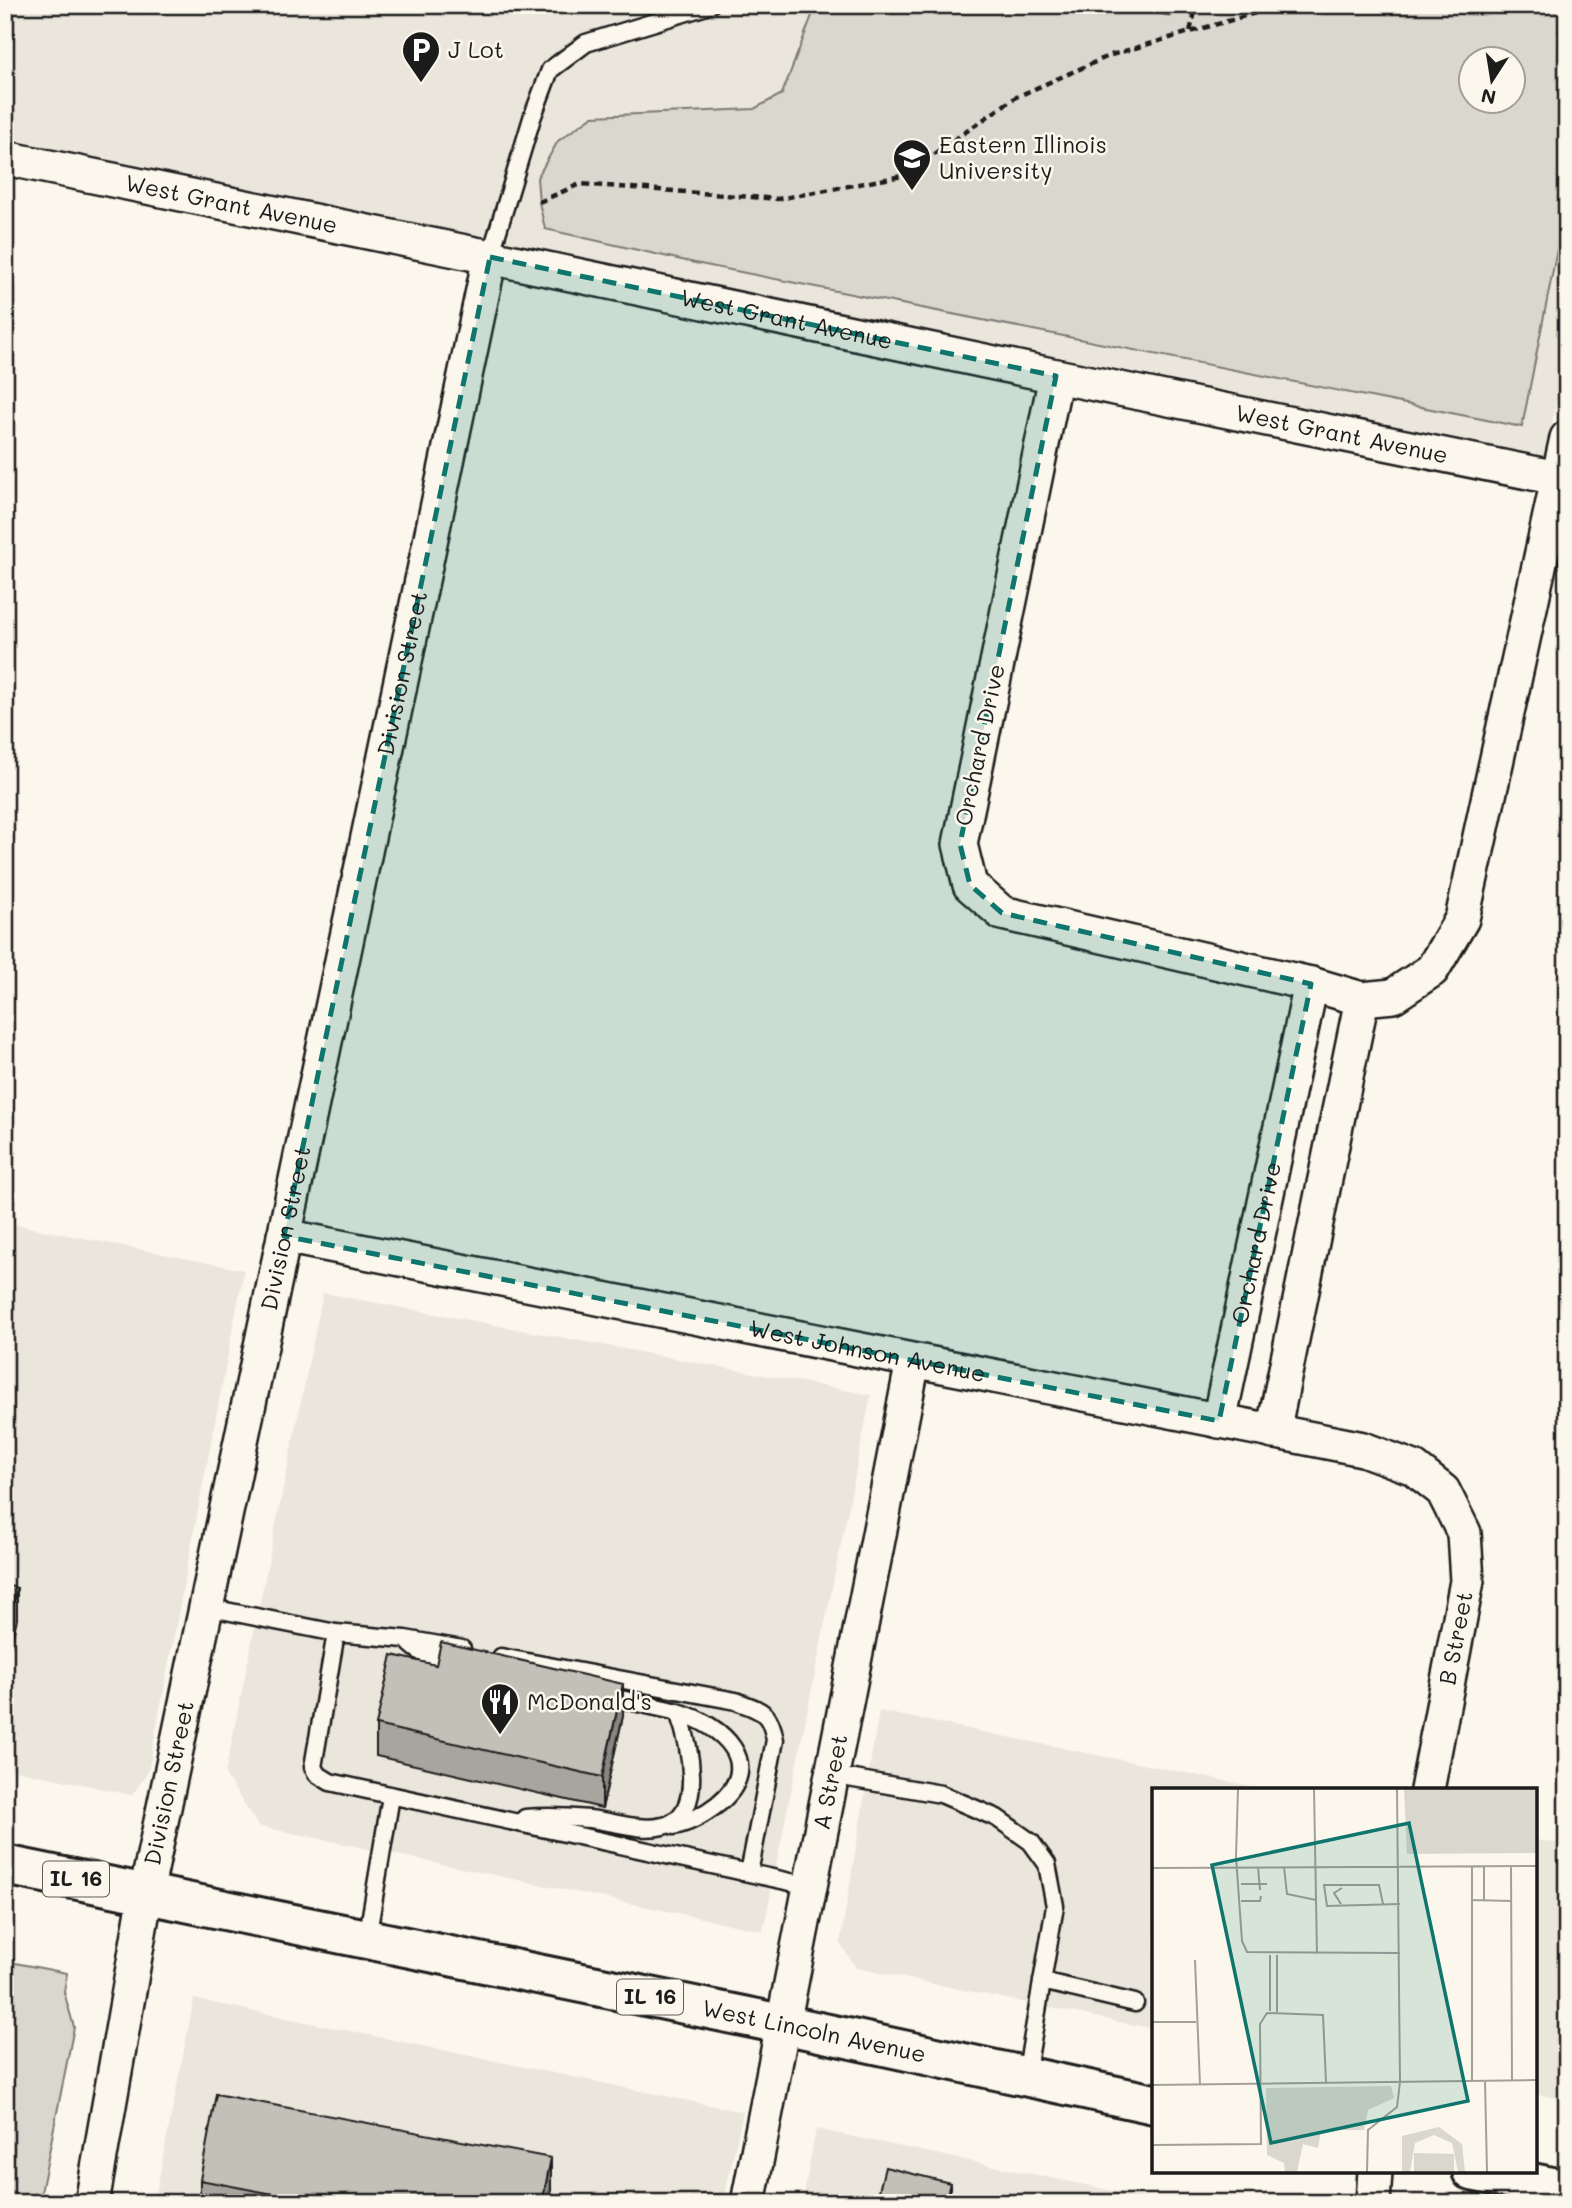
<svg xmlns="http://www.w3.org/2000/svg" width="1572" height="2208" font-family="Mali,sans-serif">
	<rect width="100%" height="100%" fill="#fbf7ec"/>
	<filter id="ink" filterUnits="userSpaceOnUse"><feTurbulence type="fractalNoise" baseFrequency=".0143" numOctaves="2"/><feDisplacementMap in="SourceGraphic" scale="14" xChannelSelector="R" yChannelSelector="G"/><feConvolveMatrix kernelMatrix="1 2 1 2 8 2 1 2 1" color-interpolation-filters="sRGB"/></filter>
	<g filter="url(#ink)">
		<path fill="#eae6dc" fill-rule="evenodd" d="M5 5H1567V352L1545 456 5 141ZM1470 60H1512V102H1470Z
			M7 1223 244 1270 148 1772 132 1795 5 1768V1234Z
			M323 1293 871 1395 763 1931 258 1826 225 1774Z
			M879 1711 1270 1790H1154V2029L856 1968 840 1943Z
			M1535 1840 1567 1845V2100L1535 2094Z
			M194 1999 743 2112 723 2203H154Z
			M816 2129 1172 2203H802Z"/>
		<path fill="#dad7ce" stroke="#7b7a75" stroke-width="2" fill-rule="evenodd" d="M816 5H1122L1170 16 1172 5H1567V199L1522 427 695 263 545 229 539 202 537 178 558 141 593 116 754 109 782 94ZM1470 60H1512V102H1470Z
			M5 1961 67 1973 64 1992 74 2027 39 2203H5Z"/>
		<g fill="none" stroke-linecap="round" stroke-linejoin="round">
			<defs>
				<path id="service" d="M490 257 532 118 550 70 586 43 710 5
					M206 1607 336 1633 405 1639 462 1649
					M336 1633 313 1767 317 1774 330 1782 809 1886
					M407 1640C420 1656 439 1660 458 1665
					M501 1657 736 1701C762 1711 770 1711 775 1740L749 1873
					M831 1775 941 1794 997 1818 1031 1842 1047 1864 1055 1906 1026 2076
					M525 1818C545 1816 568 1817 589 1819 612 1821 640 1832 663 1826 707 1816 689 1742 678 1712L603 1695
					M674 1826C690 1823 705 1814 718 1804 767 1764 722 1725 678 1712
					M367 1939 391 1796
					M1042 1981 1135 2003"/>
				<g id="minor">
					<path id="s1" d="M5 158 490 257 1056 376 1567 480"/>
					<path d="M1056 376 960 844 970 885 1002 913 1311 984 1362 999 1393 996 1432 970 1462 919 1567 438"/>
					<path id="s2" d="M284 1236 1363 1449 1414 1468 1443 1491 1464 1533 1467 1581 1427 1790"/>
					<path id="s3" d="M1219 1421 1311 984"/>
					<path d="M1273 1432 1362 999"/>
					<path id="s4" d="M92 2203 146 1893 490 257"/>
					<path id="s5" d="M748 2203 913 1361"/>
					<path d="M1373 2203 1375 2171"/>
				</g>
				<g id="primary">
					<path id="s6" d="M5 1865 782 2024 1154 2104"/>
					<path d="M1472 2171 1567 2190"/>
				</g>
			</defs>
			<use href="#service" stroke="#1c1c1c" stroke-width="21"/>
			<use href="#minor" stroke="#1c1c1c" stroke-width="38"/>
			<use href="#primary" stroke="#1c1c1c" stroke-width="44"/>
			<path stroke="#1c1c1c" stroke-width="4.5" stroke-dasharray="7 5" stroke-linecap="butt" d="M1190 31 1197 5
				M539 202 580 184 778 199 902 176 1016 97 1111 55 1283 5"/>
			<use href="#service" stroke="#fbf7ec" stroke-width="16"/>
			<use href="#minor" stroke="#fbf7ec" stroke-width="33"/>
			<use href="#primary" stroke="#fbf7ec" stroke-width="38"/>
		</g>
		<path fill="#a8a59e" stroke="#1c1c1c" stroke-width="2" d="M436 1665 623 1716 602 1808 376 1756V1725Z
			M200 2180 551 2189 548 2203H200Z"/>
		<path fill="#888681" stroke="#1c1c1c" stroke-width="2" d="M17 1588V1619L5 1670V1638Z
			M623 1684V1716L602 1808V1777Z
			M551 2158V2189L548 2203H542Z
			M950 2183V2203H945Z"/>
		<path fill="#c3c0b8" stroke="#1c1c1c" stroke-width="2" d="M5 1585 17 1588 5 1638Z
			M441 1642 623 1684 602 1777 376 1725 392 1655 436 1665Z
			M216 2094 551 2158 542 2203H320L200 2180Z
			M885 2167 950 2183 945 2203H876Z"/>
	</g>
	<path fill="#0f766e" fill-opacity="0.2" stroke="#0f766e" stroke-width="5" stroke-dasharray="14 9" stroke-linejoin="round" d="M490 257 1056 376 960 844 970 885 1002 913 1311 984 1219 1421 284 1236Z"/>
	<defs>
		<symbol id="parking-pin" viewBox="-11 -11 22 30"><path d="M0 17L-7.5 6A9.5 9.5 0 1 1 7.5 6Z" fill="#1c1c1c" stroke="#fbf7ec"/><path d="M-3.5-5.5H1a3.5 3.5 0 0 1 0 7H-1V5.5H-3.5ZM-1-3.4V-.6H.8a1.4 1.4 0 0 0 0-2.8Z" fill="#fff"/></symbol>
		<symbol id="university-pin" viewBox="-11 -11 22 30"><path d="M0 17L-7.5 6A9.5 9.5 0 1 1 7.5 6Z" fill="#1c1c1c" stroke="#fbf7ec"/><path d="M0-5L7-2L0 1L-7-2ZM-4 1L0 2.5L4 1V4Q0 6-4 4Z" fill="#fff"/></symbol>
		<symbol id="restaurant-pin" viewBox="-11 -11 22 30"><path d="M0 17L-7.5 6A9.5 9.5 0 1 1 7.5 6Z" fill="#1c1c1c" stroke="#fbf7ec"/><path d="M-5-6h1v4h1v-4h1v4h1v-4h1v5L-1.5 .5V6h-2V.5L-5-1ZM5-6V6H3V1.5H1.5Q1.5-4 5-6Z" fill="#fff"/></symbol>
	</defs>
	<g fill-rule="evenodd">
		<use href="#parking-pin" x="399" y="28" width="44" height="60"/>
		<use href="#university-pin" x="890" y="136" width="44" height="60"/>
		<use href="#restaurant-pin" x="478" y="1680" width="44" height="60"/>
	</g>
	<g text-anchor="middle" stroke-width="5" stroke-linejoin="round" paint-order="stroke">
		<g fill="#fbf7ec" stroke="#5f5e5a" stroke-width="2">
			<rect x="43" y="1861.5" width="66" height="35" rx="5"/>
			<rect x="617" y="1979.5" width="66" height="35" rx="5"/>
		</g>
		<g font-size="21" font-weight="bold" fill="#1c1c1c">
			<text x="76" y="1886">IL 16</text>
			<text x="650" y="2004">IL 16</text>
		</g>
		<g font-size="23" fill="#1c1c1c" stroke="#fbf7ec" text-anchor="start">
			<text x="448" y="58">J Lot</text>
			<text x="939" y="153">Eastern Illinois<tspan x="939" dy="26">University</tspan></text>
			<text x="527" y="1710">McDonald's</text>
		</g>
		<g font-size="23" fill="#1c1c1c" stroke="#fbf7ec">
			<text dy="8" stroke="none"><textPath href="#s1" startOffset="231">West Grant Avenue</textPath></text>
			<text dy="8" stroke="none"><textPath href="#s1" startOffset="798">West Grant Avenue</textPath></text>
			<text dy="8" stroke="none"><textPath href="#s1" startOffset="1365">West Grant Avenue</textPath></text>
			<text dy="8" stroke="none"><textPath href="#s4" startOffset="1561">Division Street</textPath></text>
			<text transform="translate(980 745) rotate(-78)" y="8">Orchard Drive</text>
			<text dy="8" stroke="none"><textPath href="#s4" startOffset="994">Division Street</textPath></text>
			<text dy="8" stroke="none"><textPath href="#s3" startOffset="182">Orchard Drive</textPath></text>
			<text dy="8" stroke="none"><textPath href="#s2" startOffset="595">West Johnson Avenue</textPath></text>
			<text transform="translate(1456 1638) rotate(-79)" y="8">B Street</text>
			<text dy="8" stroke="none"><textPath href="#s5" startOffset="429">A Street</textPath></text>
			<text dy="8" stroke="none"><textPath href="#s4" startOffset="427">Division Street</textPath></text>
			<text dy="8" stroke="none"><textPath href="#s6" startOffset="826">West Lincoln Avenue</textPath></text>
		</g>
	</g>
	<g transform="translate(1152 1788)">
		<rect width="385" height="385" fill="#fbf7ec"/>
		<path d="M252 1H385V65L255 66ZM239 298 242 310 216 322 212 342H169L166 360 151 356 145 384H133L132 375 115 367 114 300ZM287 339 310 356 313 384H306L300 355 282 347 263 355 258 384H250V348ZM262 365 302 366V384H262Z" fill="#dad7ce"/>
		<path fill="none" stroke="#a29f99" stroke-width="2" d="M86 1 84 69 90 153 95 164 248 165M162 1 165 166M359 78 360 293M106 79 108 102M132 79 135 106 164 112M0 80 385 78M89 96H115M171 97H227L231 116M172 97 175 118 248 116M320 112 359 113M332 112V78M89 113H108L109 108M189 116 182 105 190 100M118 167V223M125 167V224M43 172 48 297M0 234H44M320 293V78M333 293 335 384M0 297 385 292M0 357 109 356 108 236 115 225 171 227 174 294M215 384 216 342 245 319 248 294 245 1"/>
		<path fill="#0f766e" fill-opacity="0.15" stroke="#0f766e" stroke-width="3.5" d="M257 35 316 313 119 355 60 77Z"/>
		<rect width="385" height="385" fill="none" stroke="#1c1c1c" stroke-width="3.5"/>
	</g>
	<rect width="1572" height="2208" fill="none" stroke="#fbf7ec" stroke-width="28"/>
	<rect x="14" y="14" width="1544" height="2180" fill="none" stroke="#1c1c1c" stroke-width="2.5" filter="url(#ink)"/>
	<g transform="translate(1492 80) rotate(192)"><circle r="33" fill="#fbf7ec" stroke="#a29f99" stroke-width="2"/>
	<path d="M0-5L12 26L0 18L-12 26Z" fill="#1c1c1c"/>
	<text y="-10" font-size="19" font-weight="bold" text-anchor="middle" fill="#1c1c1c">N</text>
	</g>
</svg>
